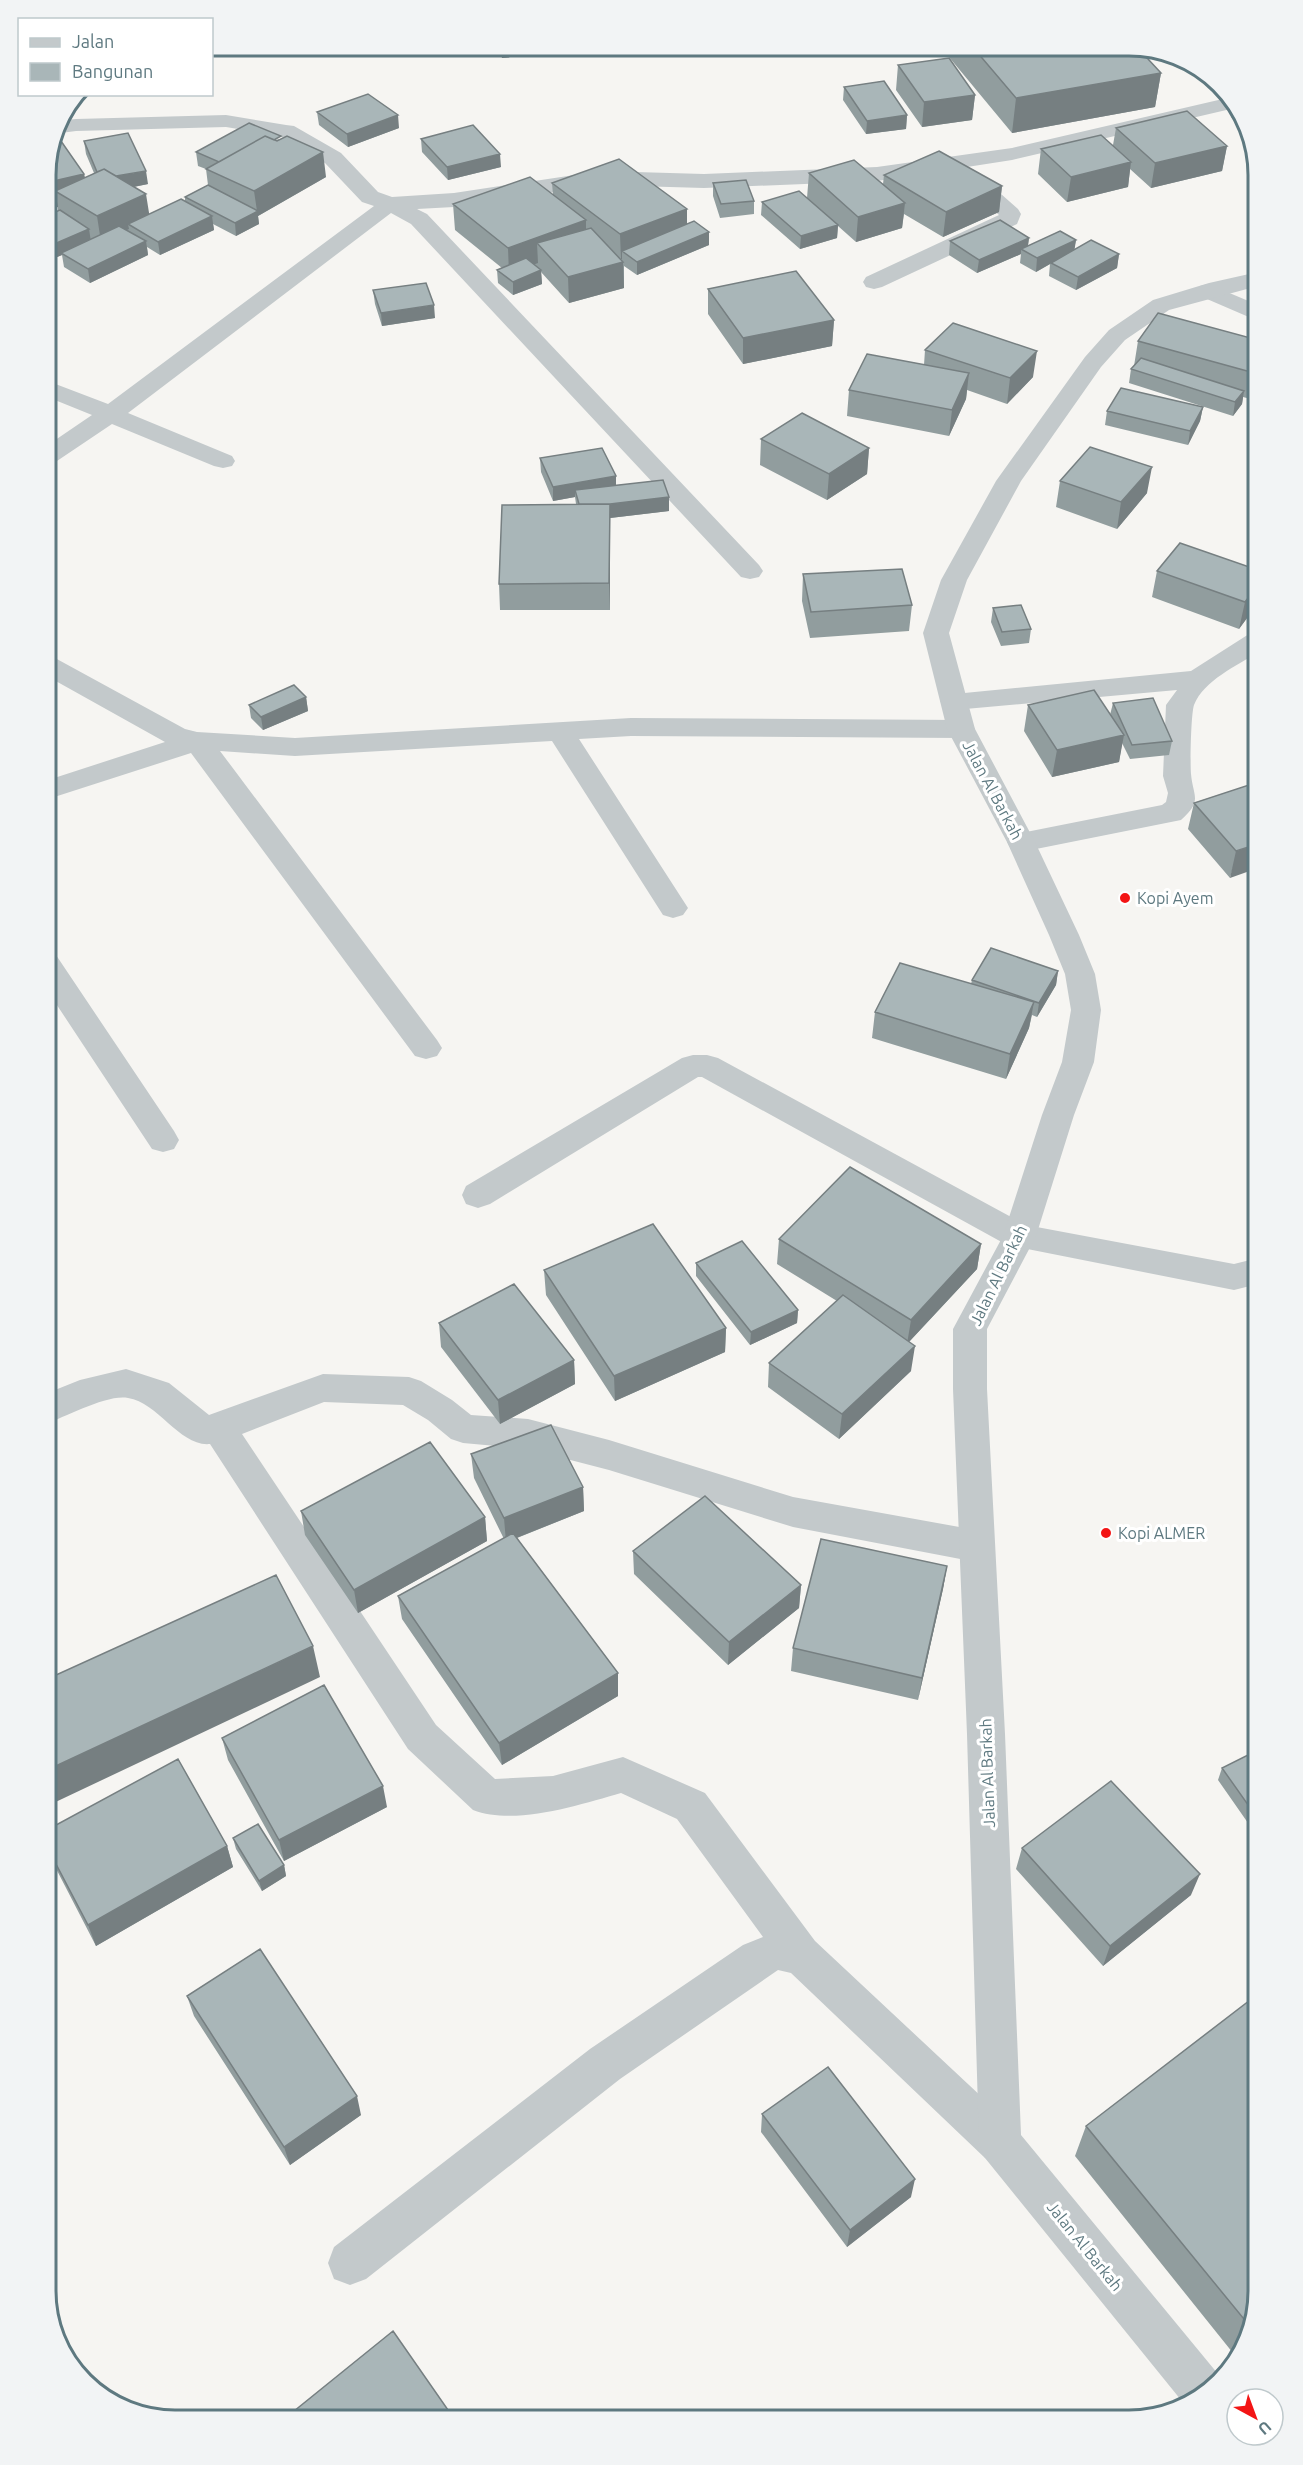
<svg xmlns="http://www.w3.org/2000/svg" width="1303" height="2465" font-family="Ubuntu,sans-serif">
	<rect width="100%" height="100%" fill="#f6f5f2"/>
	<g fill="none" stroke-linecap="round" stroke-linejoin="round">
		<path fill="#c3c9cb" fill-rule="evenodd" d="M1227 98 1235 108 1012 160 877 181 704 188 601 185 454 207 417 209 427 214 759 565 763 571 759 577 750 579 741 577 411 224 391 213 128 413 232 456 235 461 232 466 223 468 214 466 112 424 54 463 45 465V447L92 415 45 396V380L108 404 374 206 362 202 325 163 280 136 226 127 76 131 53 134 57 121 76 119 226 115 286 125 294 126 341 153 378 192 392 197 454 193 601 171 704 174 877 167 1012 148Z
			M967 169 975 171 1018 209 1021 214 1017 224 882 287 874 289 866 287 863 282 866 277 999 215 956 176 959 171Z
			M1208 284 1258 305V321L1200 296 1197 291 1200 286Z
			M1258 632V652C1237 666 1204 680 1194 705 1191 714 1190 763 1191 774 1193 797 1203 800 1181 820L1021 852 1011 849 1007 842 1011 835 1162 805 1166 802 1168 793 1163 776 1166 705 1177 690 954 710 944 707 940 701 944 695 1191 671 1249 634Z
			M45 655 55 658 185 729 197 732 295 738 631 718 961 720 971 723 975 729 971 735 961 738 631 736 579 739 688 908 683 915 673 918 663 915 552 741 295 756 220 751 437 1040 442 1048 437 1056 426 1059 415 1056 191 753 45 800V781L165 742 45 675Z
			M45 952 56 955 174 1131 179 1140 174 1149 163 1152 152 1149 45 987Z
			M693 1055H707L718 1058 1026 1225 1234 1264 1258 1258V1284L1234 1290 1007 1245 702 1077H698L490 1204 478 1208 466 1204 462 1195 466 1186 682 1058Z
			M126 1369 169 1383 209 1415 323 1374 409 1377 421 1381 452 1400 471 1415 528 1419 609 1440 793 1497 976 1530 989 1535 994 1546 989 1557 976 1562 793 1527 609 1470 528 1449 463 1443 451 1439 428 1420 403 1405 324 1402 242 1434 436 1725 495 1779 553 1776 623 1757 705 1793 815 1941 1015 2128 1021 2143 1015 2158 1000 2164 985 2158 791 1973 778 1970 620 2079 366 2279 350 2285 334 2279 328 2263 334 2247 590 2049 743 1945 763 1937 677 1819 621 1793C579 1805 515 1826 473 1810L408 1749 210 1444C180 1447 159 1403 128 1398 107 1394 66 1417 45 1424V1394L80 1380Z"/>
		<path fill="#c3c9cb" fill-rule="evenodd" d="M1258 272V286L1169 310 1125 340 1101 367 1021 481 967 580 949 633 975 729 1035 842 1079 935 1095 974 1101 1010 1094 1062 1074 1115 1036 1236 987 1329V1389L1005 1734 1021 2135 1218 2374 1219 2376 1185 2405 985 2158 979 2143 967 1734 953 1389V1329L1003 1236 1042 1115 1062 1062 1071 1010 1065 974 1049 935 1007 842 947 729 923 633 941 580 996 481 1085 357 1109 330 1153 300 1209 283Z"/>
	</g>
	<path fill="#919d9e" d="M497 45H613V46L502 58Z
		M939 45H1135L1161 73 1155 107 1012 133Z
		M898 65 975 95 972 120 922 127 896 90Z
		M844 87 907 115 906 129 866 134 843 100Z
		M1233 105 1248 125 1249 131 1231 117Z
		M317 112 399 128 348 147 319 125Z
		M1116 128 1227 146 1222 171 1151 188 1130 169 1128 187 1067 202 1038 174 1041 149 1113 145Z
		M281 139 326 177 258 216 259 224 236 236 213 224 214 230 160 255 147 247 148 255 90 283 64 267 62 255 45 262V216L58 211V207L45 210V167L84 174 85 178 94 173 86 154 84 141 148 184 134 187 149 214 185 201V197L208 185 206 169 198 166 196 152Z
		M421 139 501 167 448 180 422 152Z
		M809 173 883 184 884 175 1002 186 999 212 943 237 904 214 902 228 856 242 838 226 837 238 800 249 761 215 762 202 807 198Z
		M552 183 687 209V224L709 232V245L637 275 624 266V288L569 303 541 272 542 284 513 295 498 283 497 270 502 268 455 230 453 204 553 195Z
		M713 183 754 201V214L720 218 713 196Z
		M1029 238 1028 246 1076 240 1074 249 1119 254 1117 268 1076 290 1049 276 1050 264 1036 272 1020 263 1021 254 977 273 949 255 950 241Z
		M708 289 834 320 832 346 743 364 708 314Z
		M373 290 435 318 382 326 375 304Z
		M1258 340V401L1243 397 1242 404 1233 416 1129 383 1131 369 1134 366 1138 341Z
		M925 350 1033 377 1007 404 967 390 966 399 949 436 847 416 849 390 924 365Z
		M1203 407 1200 421 1188 445 1105 425 1107 411Z
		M761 439 869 448 867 474 827 500 760 465Z
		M540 458 616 476V485L669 497V511L610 518V610H500L499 584 576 504 575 497 553 501 541 472Z
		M1060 481 1147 493 1117 529 1056 507Z
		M1258 570V603L1239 629 1152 597 1157 571Z
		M803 574 912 605 909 631 810 638 802 601Z
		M993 608 1031 629 1029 643 1001 646 991 622Z
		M306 697 308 711 263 730 251 718 249 705Z
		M1113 703 1172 741 1169 755 1130 759 1122 743 1119 762 1052 777 1024 731 1028 705 1110 715Z
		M1258 782 1230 878 1188 829 1194 803Z
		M1058 971 1056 985 1037 1017 1032 1015 1029 1028 1006 1079 872 1038 875 1012 971 984 972 980Z
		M779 1239 981 1244 977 1269 909 1342 911 1371 839 1439 768 1387 769 1363 837 1301 777 1264Z
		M696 1263 798 1310 797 1323 750 1345 696 1276Z
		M544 1270 726 1328 725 1352 615 1401 546 1295Z
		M439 1323 574 1360 575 1384 500 1424 441 1347Z
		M471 1454 583 1487 584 1511 517 1538 618 1673V1696L502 1765 402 1619 398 1596 504 1539 474 1478Z
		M301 1511 485 1517 487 1541 358 1613 305 1535Z
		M633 1551 801 1585 799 1608 728 1665 634 1574Z
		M947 1566 943 1589 918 1700 791 1671 793 1648Z
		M222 1738 387 1807 284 1861 228 1760Z
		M1258 1750V1856L1250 1844 1255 1833 1218 1780 1222 1768Z
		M45 1831 227 1846 233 1867 96 1946 49 1855 45 1845Z
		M233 1838 284 1865 286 1876 262 1891 236 1849Z
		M1022 1848 1191 1895 1103 1966 1016 1869Z
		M187 1996 361 2115 290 2165 194 2016Z
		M762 2114 911 2197 847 2247 761 2132Z
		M1086 2126 1258 2291 1237 2358 1075 2156Z"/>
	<path fill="#767f81" d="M501 45H613V46L502 58Z
		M1161 73 1155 107 1012 133 1016 98Z
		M975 95 972 120 922 127 924 102Z
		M398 115 399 128 348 147 347 134Z
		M907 115 906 129 866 134 867 121Z
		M1227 146 1222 171 1151 188 1155 163Z
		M323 152 326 177 258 216 259 224 236 236 235 223 257 211 254 191Z
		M500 154 501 167 448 180 447 167Z
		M1131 162 1128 187 1067 202 1071 177Z
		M146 171 148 184 102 193 100 179Z
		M84 174 89 199 55 191 58 207 45 210V183Z
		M1002 186 999 212 943 237 946 212Z
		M146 194 150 219 128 224 129 229 101 242 97 216Z
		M905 203 902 228 856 242 858 217Z
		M687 209V234L622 251V259H621L620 234Z
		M212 216 214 230 160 255 158 242Z
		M586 220V246L537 243 538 263 509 274 508 248Z
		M838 225 837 238 800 249 801 236Z
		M89 229 91 242 61 253 62 255 45 262V248Z
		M709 232V245L637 275V262Z
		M1029 238 1027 251 1021 249V254L977 273 979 260Z
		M1076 240 1074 253 1051 263 1050 264 1036 272 1037 258Z
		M146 241 148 255 90 283 88 269Z
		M1119 254 1117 268 1076 290 1078 277Z
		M623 262 624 288 569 303 568 277Z
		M541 270 542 284 513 295V282Z
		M434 305 435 318 382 326 381 313Z
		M834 320 832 346 743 364V338Z
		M1037 351 1033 377 1007 404 1010 378Z
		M969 373 966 399 949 436 952 410Z
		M1244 391 1242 404 1233 416 1235 402Z
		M1203 407 1200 421 1188 445 1190 431Z
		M869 448 867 474 827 500 829 474Z
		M1152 467 1147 493 1117 529 1121 502Z
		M616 476V490H575V497L553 501V487Z
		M669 497V511L610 518V610L609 583 580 508Z
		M1258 585V603L1239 629 1245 602Z
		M306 697 308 711 263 730 261 717Z
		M1124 735 1119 762 1052 777 1057 750Z
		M1258 844V868L1230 878 1236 851Z
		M1058 971 1056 985 1037 1017 1039 1003Z
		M1034 1002 1029 1028 1006 1079 1010 1054Z
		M981 1244 977 1269 907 1344 911 1320Z
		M798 1310 797 1323 750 1345 751 1332Z
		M726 1328 725 1352 615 1401 614 1376Z
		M915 1346 911 1371 839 1439 842 1414Z
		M574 1360 575 1384 500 1424 498 1400Z
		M583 1487 584 1511 506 1542 504 1518Z
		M485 1517 487 1541 358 1613 354 1590Z
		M947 1566 943 1589 918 1700 922 1678Z
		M801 1585 799 1608 728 1665 729 1642Z
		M313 1646 320 1677 45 1807V1771Z
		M618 1673V1696L502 1765 499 1743Z
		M383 1786 387 1807 284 1861 279 1840Z
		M227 1846 233 1867 96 1946 88 1925Z
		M284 1865 286 1876 262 1891 259 1881Z
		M1200 1874 1191 1895 1103 1966 1110 1946Z
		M357 2096 361 2115 290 2165 284 2147Z
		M915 2179 911 2197 847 2247 850 2230Z"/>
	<path fill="#a9b6b8" stroke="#767f81" stroke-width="1.5" d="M971 45H1135L1161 73 1016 98Z
		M949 58 975 95 924 102 898 65Z
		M884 81 907 115 867 121 844 87Z
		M368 94 398 115 347 134 317 112Z
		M1187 111 1227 146 1155 163 1116 128Z
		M249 123 281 136 274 140 265 136 219 162 196 152Z
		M473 125 500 154 447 167 421 139Z
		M54 131 84 174 45 183V167Z
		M128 133 146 171 116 176 104 169 97 172 84 141Z
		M1101 135 1131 162 1071 177 1041 149Z
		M265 136 277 141 287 136 323 152 254 191 206 169Z
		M939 151 1002 186 946 212 884 175Z
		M619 159 687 209 620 234 552 183Z
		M854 160 905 203 858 217 809 173Z
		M104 169 146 194 97 216 55 191Z
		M530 177 586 220 508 248 453 204Z
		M746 180 754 201 721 204 713 183Z
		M208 185 258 211 235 223 185 197Z
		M799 191 838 225 801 236 762 202Z
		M181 199 212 216 158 242 128 224Z
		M60 210 89 229 45 248V216Z
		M1000 220 1029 238 979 260 950 241Z
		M694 221 709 232 637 262 622 251Z
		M119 226 146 241 88 269 61 253Z
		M591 228 623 262 568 277 537 243Z
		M1060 231 1076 240 1037 258 1021 249Z
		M1091 240 1119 254 1078 277 1051 263Z
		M526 258 541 270 513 282 497 270Z
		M796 271 834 320 743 338 708 289Z
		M426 283 434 305 381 313 373 290Z
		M1158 313 1258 340V374L1138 341Z
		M953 323 1037 351 1010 378 925 350Z
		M867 354 969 373 952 410 849 390Z
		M1141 358 1244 391 1235 402 1131 369Z
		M1121 388 1203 407 1190 431 1107 411Z
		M802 413 869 448 829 474 761 439Z
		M1090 447 1152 467 1121 502 1060 481Z
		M602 448 616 476 553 487 540 458Z
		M663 480 669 497 610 504H579L575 490Z
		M610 504 609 583 499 584 502 505Z
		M1180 543 1258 570V585L1245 602 1157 571Z
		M902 569 912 605 811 612 803 574Z
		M1021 605 1031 629 1002 632 993 608Z
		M294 685 306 697 261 717 249 705Z
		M1094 690 1124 735 1057 750 1028 705Z
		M1153 698 1172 741 1132 745 1113 703Z
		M1258 782V844L1236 851 1194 803Z
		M991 948 1058 971 1039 1003 972 980Z
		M900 963 1034 1002 1010 1054 875 1012Z
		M850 1167 981 1244 911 1320 779 1239Z
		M653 1224 726 1328 614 1376 544 1270Z
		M742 1241 798 1310 751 1332 696 1263Z
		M514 1284 574 1360 498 1400 439 1323Z
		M843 1295 915 1346 842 1414 769 1363Z
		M551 1425 583 1487 504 1518 471 1454Z
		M430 1442 485 1517 354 1590 301 1511Z
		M705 1496 801 1585 729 1642 633 1551Z
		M513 1533 618 1673 499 1743 398 1596Z
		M821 1539 947 1566 922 1678 793 1648Z
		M276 1575 313 1646 45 1771V1680Z
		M324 1685 383 1786 279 1840 222 1738Z
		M1258 1750V1819L1222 1768Z
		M178 1759 227 1846 88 1925 45 1843V1831Z
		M1111 1781 1200 1874 1110 1946 1022 1848Z
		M258 1824 284 1865 259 1881 233 1838Z
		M260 1949 357 2096 284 2147 187 1996Z
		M1258 1994V2291L1248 2324 1086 2126Z
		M828 2067 915 2179 850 2230 762 2114Z
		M393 2331 455 2420H283Z"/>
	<g fill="#f31515" stroke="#fff" stroke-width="2">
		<circle cx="1125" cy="898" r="6"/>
		<circle cx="1106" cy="1533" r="6"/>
	</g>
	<g text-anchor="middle" stroke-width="6" stroke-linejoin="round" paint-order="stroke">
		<g font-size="16" fill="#5e7980" stroke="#fff">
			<text transform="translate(993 790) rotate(62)" y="6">Jalan Al Barkah</text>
			<text transform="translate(998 1275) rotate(-64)" y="6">Jalan Al Barkah</text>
			<text transform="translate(987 1773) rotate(-92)" y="6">Jalan Al Barkah</text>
			<text transform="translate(1085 2246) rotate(51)" y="6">Jalan Al Barkah</text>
		</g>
		<g font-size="16" fill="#5e7980" stroke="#fff" text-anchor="start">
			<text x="1137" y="904">Kopi Ayem</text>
			<text x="1118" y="1539">Kopi ALMER</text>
		</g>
	</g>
	<path d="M0 0H1303V2465H0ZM175 56H1129A119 119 0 0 1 1248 175V2291A119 119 0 0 1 1129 2410H175A119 119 0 0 1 56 2291V175A119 119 0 0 1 175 56Z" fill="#f2f4f5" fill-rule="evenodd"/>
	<path fill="none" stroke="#5e7980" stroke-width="3" d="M175 56H1129A119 119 0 0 1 1248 175V2291A119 119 0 0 1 1129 2410H175A119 119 0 0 1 56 2291V175A119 119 0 0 1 175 56Z"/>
	<rect x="18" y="18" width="195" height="78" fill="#ffffff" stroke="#bfc9cc" stroke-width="1.5"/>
	<rect x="30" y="38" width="30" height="9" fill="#c3c9cb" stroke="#bfc9cc" stroke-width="1.5"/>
	<text x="72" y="48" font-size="18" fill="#5e7980">Jalan</text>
	<rect x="30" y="63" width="30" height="18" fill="#a9b6b8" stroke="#bfc9cc" stroke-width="1.5"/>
	<text x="72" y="78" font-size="18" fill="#5e7980">Bangunan</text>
	<g transform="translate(1255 2417) rotate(139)"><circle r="28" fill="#ffffff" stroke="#bfc9cc" stroke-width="1.5"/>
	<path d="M0-4.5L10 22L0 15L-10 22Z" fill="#f31515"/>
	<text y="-9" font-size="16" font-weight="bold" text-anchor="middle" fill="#5e7980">U</text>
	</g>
</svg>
